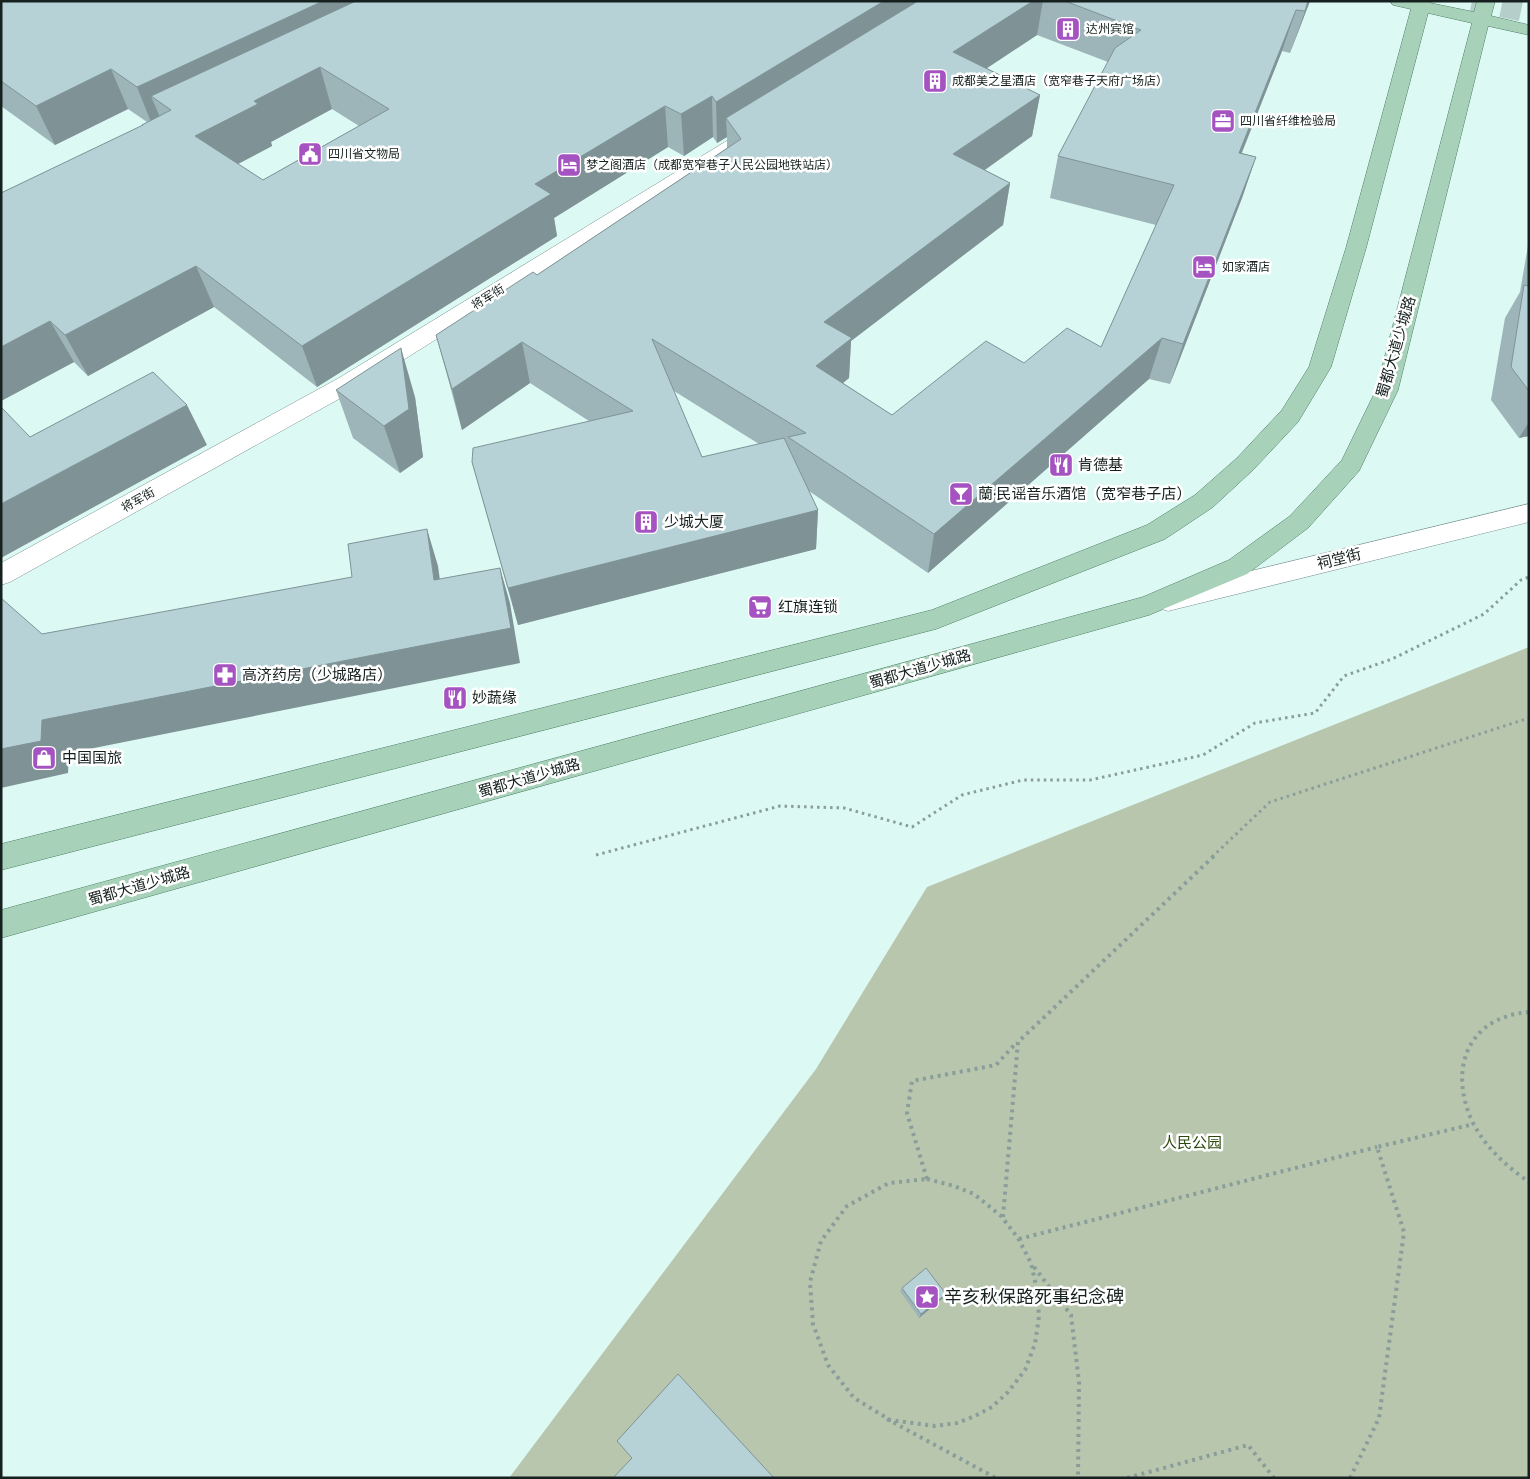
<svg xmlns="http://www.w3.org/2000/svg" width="1530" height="1479" font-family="'PT Sans Narrow','Noto Sans SC',sans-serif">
	<rect width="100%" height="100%" fill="#ddf9f4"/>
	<path fill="#b8c6ae" d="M1529 647V1478H509L816 1069 927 887Z"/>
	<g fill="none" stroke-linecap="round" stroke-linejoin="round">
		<path stroke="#b5cec9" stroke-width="20" stroke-dasharray="20 10" stroke-linecap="butt" d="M1472 1 1529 13"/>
		<defs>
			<path id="minor" d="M745 132 752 134 755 138 752 142 355 390 10 582 1 585V563L339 378 738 134Z"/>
			<path id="secondary" d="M1529 504V522L1168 611 1159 608 1155 601 1159 594 1168 591Z"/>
			<path id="primary" d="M1390 1H1431L1430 3 1474 12 1477 1H1495L1491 16 1529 25V35L1488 26 1398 390 1359 471 1308 528 1247 574 1149 615 1 938V910L1143 597 1229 560 1290 516 1342 460 1376 390 1472 23 1428 13 1366 248 1331 367 1298 422 1253 470 1213 507 1165 539 936 629 1 870V844L932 610 1147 525 1195 495 1237 458 1282 410 1309 367 1346 248 1411 9 1393 5Z"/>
		</defs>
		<use href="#minor" stroke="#7b9591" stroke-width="1"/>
		<use href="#secondary" stroke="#7b9591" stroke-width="1"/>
		<use href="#primary" stroke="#4e7f65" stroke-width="1"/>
		<path stroke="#899d9a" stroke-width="3" stroke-dasharray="2.5 4" stroke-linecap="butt" d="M596 855 780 806 844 808 912 827 962 795 1023 780H1090L1203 755 1255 723 1315 713 1344 676 1392 659 1484 614 1521 580 1529 577
			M1212 857 1270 802 1529 718"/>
		<path stroke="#899d9a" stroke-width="4" stroke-dasharray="3 4.5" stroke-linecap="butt" d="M1529 1012C1468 1017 1448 1068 1472 1121 1485 1147 1506 1166 1529 1182
			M927 1179 954 1186 974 1194 1001 1216 1018 1238 1031 1263 1037 1290 1039 1317 1035 1344 1025 1370 1008 1392 992 1407 975 1416 957 1423 935 1426 890 1420 854 1398 828 1365 813 1324 810 1282 821 1241 847 1206 889 1183Z
			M927 1179 907 1113 912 1081 996 1065 1017 1042
			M1003 1217 1018 1042 1214 856
			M1019 1239 1377 1147
			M1034 1267 1071 1315 1079 1382 1078 1478
			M887 1419 994 1477 1000 1478
			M1127 1478 1248 1445 1274 1478
			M1350 1478 1379 1418 1404 1232 1377 1147 1474 1124"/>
		<use href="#minor" fill="#fff" fill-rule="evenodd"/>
		<use href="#secondary" fill="#fff" fill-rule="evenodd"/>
		<use href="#primary" fill="#a7d1b9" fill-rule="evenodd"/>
	</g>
	<path fill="#9db5b9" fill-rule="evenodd" d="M1 1H1310L1290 53 1282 51 1242 153 1256 157 1242 198 1170 384 1149 379 928 573 809 491 818 510 816 549 518 625 483 501 472 462 589 421 530 383 462 430 436 335 537 275 727 148V137L717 143 713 137 684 156 668 147 554 218 557 236 317 387 214 307 88 376 74 362 1 401V193L142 126V125L147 122 128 109 55 145 1 106ZM1037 35 1108 62 1058 156 1050 198 1156 225 1101 347 1024 363 892 415 843 383 849 378 851 341 1003 225 1010 183 985 170 1032 136 1040 95 987 68ZM332 109 359 126 263 180 238 164 272 146 271 142ZM674 391 759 444 702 457Z
		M1529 240V436L1519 438 1491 400 1505 318 1520 292Z
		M336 390 415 397 423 457 400 473 353 438Z
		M902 1288 946 1294 943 1298 919 1318 900 1291Z"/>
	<path fill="#7f9396" d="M323 1H380L171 110 151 96 162 122 153 127 137 87Z
		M884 1H932L726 118 727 137 717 143 716 102Z
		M1033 1H1043L1037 35 948 94 953 52Z
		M1308 1H1310L1290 53 1305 11Z
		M1296 10 1282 51 1225 194 1239 153Z
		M320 67 332 109 271 142 272 146 211 178 195 136 254 101Z
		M111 69 128 109 55 145 36 106Z
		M1040 95 1032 136 948 196 953 154Z
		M712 96 713 137 684 156 681 114Z
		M665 106 668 147 554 218 557 236 317 387 302 346 535 184Z
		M1256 157 1242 198 1170 384 1183 344Z
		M1010 183 1003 225 851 341 849 378 814 407 816 366 824 322Z
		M196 266 214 307 88 376 65 335Z
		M50 321 74 362 1 401V347Z
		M1162 338 1149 379 928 573 934 534Z
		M522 342 530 383 462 430 452 389Z
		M401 348 415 397 423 457 400 473 384 426Z
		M187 405 207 445 1 558V504Z
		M1529 422V436L1519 438Z
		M818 510 816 549 518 625 508 588Z
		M427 529 438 566 445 616 434 580Z
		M500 568 510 603 520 663 69 753 68 773 1 788V749L42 720Z
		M946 1294 943 1298 919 1318 921 1314Z"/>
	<path fill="#b6d2d7" stroke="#7f9396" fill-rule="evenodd" d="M1 1H323L137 87 111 69 36 106 1 81Z
		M356 1H884L716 102 712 96 681 114 665 106 535 184 551 194 302 346 196 266 65 335 50 321 1 347V193L143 125H142L171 110 151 96ZM320 67 389 109 263 180 195 136 258 104 254 101Z
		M918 1H1033L953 52 1040 95 953 154 1010 183 824 322 852 338 816 366 892 415 986 341 1024 363 1067 328 1101 347 1174 185 1058 156 1115 48 1141 30 1065 1H1308L1305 11 1296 10 1239 153 1256 157 1183 344 1162 338 934 534 788 437 806 433 652 339 702 457 784 438 818 510 508 588 472 462 473 448 633 411 522 342 452 389 436 335 533 272 537 275 741 139 726 118Z
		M1524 285 1529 286V391L1511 367Z
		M401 348 409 409 384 426 336 390Z
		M153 372 187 405 1 504V407L30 437Z
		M427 529 434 580 500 568 511 628 42 720 41 741 1 749V598L42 634 352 577 348 544Z
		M926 1268 946 1294 921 1314 902 1288Z
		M678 1374 774 1478H613L632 1458 617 1441Z"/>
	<defs>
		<symbol id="building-square" viewBox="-11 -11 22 22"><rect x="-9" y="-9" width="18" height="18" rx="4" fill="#a653c2" stroke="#fff"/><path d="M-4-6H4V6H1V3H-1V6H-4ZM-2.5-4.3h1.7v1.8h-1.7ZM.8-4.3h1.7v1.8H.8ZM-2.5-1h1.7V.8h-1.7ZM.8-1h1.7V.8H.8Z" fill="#fff"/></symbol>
		<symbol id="office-square" viewBox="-11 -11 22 22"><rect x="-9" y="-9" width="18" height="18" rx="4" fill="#a653c2" stroke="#fff"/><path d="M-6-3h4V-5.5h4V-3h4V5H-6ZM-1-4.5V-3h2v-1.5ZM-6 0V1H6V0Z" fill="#fff"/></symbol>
		<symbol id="civic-square" viewBox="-11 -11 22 22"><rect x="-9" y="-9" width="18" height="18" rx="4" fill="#a653c2" stroke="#fff"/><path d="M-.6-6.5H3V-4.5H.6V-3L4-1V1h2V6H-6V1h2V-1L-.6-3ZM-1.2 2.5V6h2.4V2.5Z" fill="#fff"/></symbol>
		<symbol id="hotel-square" viewBox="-11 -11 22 22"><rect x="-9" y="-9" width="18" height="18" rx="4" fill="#a653c2" stroke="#fff"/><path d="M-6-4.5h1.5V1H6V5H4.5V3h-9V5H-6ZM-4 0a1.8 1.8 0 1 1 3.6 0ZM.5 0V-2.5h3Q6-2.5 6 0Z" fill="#fff"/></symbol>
		<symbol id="restaurant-square" viewBox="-11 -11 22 22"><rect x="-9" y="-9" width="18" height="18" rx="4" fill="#a653c2" stroke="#fff"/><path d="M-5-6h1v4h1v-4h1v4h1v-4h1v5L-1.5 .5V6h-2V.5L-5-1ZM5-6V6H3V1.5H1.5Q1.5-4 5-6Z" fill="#fff"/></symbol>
		<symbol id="bar-square" viewBox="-11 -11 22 22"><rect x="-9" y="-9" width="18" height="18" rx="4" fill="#a653c2" stroke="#fff"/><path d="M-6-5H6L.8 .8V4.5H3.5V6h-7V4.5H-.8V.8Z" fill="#fff"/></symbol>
		<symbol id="supermarket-square" viewBox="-11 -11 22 22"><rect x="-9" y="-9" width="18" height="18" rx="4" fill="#a653c2" stroke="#fff"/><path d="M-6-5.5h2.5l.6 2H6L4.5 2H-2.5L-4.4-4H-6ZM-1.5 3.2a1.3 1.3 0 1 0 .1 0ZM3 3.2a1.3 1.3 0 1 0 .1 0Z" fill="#fff"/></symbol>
		<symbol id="pharmacy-square" viewBox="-11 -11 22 22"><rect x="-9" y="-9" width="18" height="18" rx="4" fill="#a653c2" stroke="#fff"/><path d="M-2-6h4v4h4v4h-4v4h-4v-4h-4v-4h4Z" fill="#fff"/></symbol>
		<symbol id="shop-square" viewBox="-11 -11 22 22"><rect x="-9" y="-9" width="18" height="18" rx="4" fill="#a653c2" stroke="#fff"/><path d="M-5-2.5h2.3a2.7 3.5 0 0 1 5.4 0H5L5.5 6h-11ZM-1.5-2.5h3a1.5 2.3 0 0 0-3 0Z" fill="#fff"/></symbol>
		<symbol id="sight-square" viewBox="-11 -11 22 22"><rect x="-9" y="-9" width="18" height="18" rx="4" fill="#a653c2" stroke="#fff"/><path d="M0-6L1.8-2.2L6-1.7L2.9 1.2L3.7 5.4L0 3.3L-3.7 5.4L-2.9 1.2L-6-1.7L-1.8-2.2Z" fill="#fff"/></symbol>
	</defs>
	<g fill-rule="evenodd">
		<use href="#building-square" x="1054" y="15" width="28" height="28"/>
		<use href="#building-square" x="921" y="67" width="28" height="28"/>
		<use href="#office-square" x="1209" y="107" width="28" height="28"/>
		<use href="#civic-square" x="296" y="140" width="28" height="28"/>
		<use href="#hotel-square" x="555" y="151" width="28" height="28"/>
		<use href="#hotel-square" x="1190" y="253" width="28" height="28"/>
		<use href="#restaurant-square" x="1047" y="451" width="28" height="28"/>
		<use href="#bar-square" x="947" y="480" width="28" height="28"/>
		<use href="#building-square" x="632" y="508" width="28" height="28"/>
		<use href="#supermarket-square" x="746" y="593" width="28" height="28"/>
		<use href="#pharmacy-square" x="211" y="661" width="28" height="28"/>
		<use href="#restaurant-square" x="441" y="684" width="28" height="28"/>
		<use href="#shop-square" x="30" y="744" width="28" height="28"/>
		<use href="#sight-square" x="913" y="1283" width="28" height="28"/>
	</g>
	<g text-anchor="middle" stroke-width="5" stroke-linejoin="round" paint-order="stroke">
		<g font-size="12" fill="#16211f" stroke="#fff" text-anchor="start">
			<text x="1086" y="33">达州宾馆</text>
			<text x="952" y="85">成都美之星酒店（宽窄巷子天府广场店）</text>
			<text x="1240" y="125">四川省纤维检验局</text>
			<text x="328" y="158">四川省文物局</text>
			<text x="586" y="169">梦之阁酒店（成都宽窄巷子人民公园地铁站店）</text>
			<text x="1222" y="271">如家酒店</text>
		</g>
		<g font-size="12" fill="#16211f" stroke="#fff">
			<text transform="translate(488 297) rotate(-32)" y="4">将军街</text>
			<text transform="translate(138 500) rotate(-29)" y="4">将军街</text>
		</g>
		<g font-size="15" fill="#16211f" stroke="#fff">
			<text transform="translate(1396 347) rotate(-74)" y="5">蜀都大道少城路</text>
			<text transform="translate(1339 559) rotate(-14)" y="5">祠堂街</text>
			<text transform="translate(920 669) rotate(-16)" y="5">蜀都大道少城路</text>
			<text transform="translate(529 778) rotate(-16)" y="5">蜀都大道少城路</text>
			<text transform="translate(139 886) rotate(-16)" y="5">蜀都大道少城路</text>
		</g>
		<g font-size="15" fill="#16211f" stroke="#fff" text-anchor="start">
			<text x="1078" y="470">肯德基</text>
			<text x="978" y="499">蘭·民谣音乐酒馆（宽窄巷子店）</text>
			<text x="664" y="527">少城大厦</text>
			<text x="778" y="612">红旗连锁</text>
			<text x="242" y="680">高济药房（少城路店）</text>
			<text x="472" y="703">妙蔬缘</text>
			<text x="62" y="763">中国国旅</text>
		</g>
		<g font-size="15" fill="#2d480e" stroke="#fff">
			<text x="1192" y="1148">人民公园</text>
		</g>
		<g font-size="18" fill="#16211f" stroke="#fff" text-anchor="start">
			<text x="944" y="1303">辛亥秋保路死事纪念碑</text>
		</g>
	</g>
	<rect width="1530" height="1479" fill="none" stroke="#16211f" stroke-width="5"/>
</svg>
